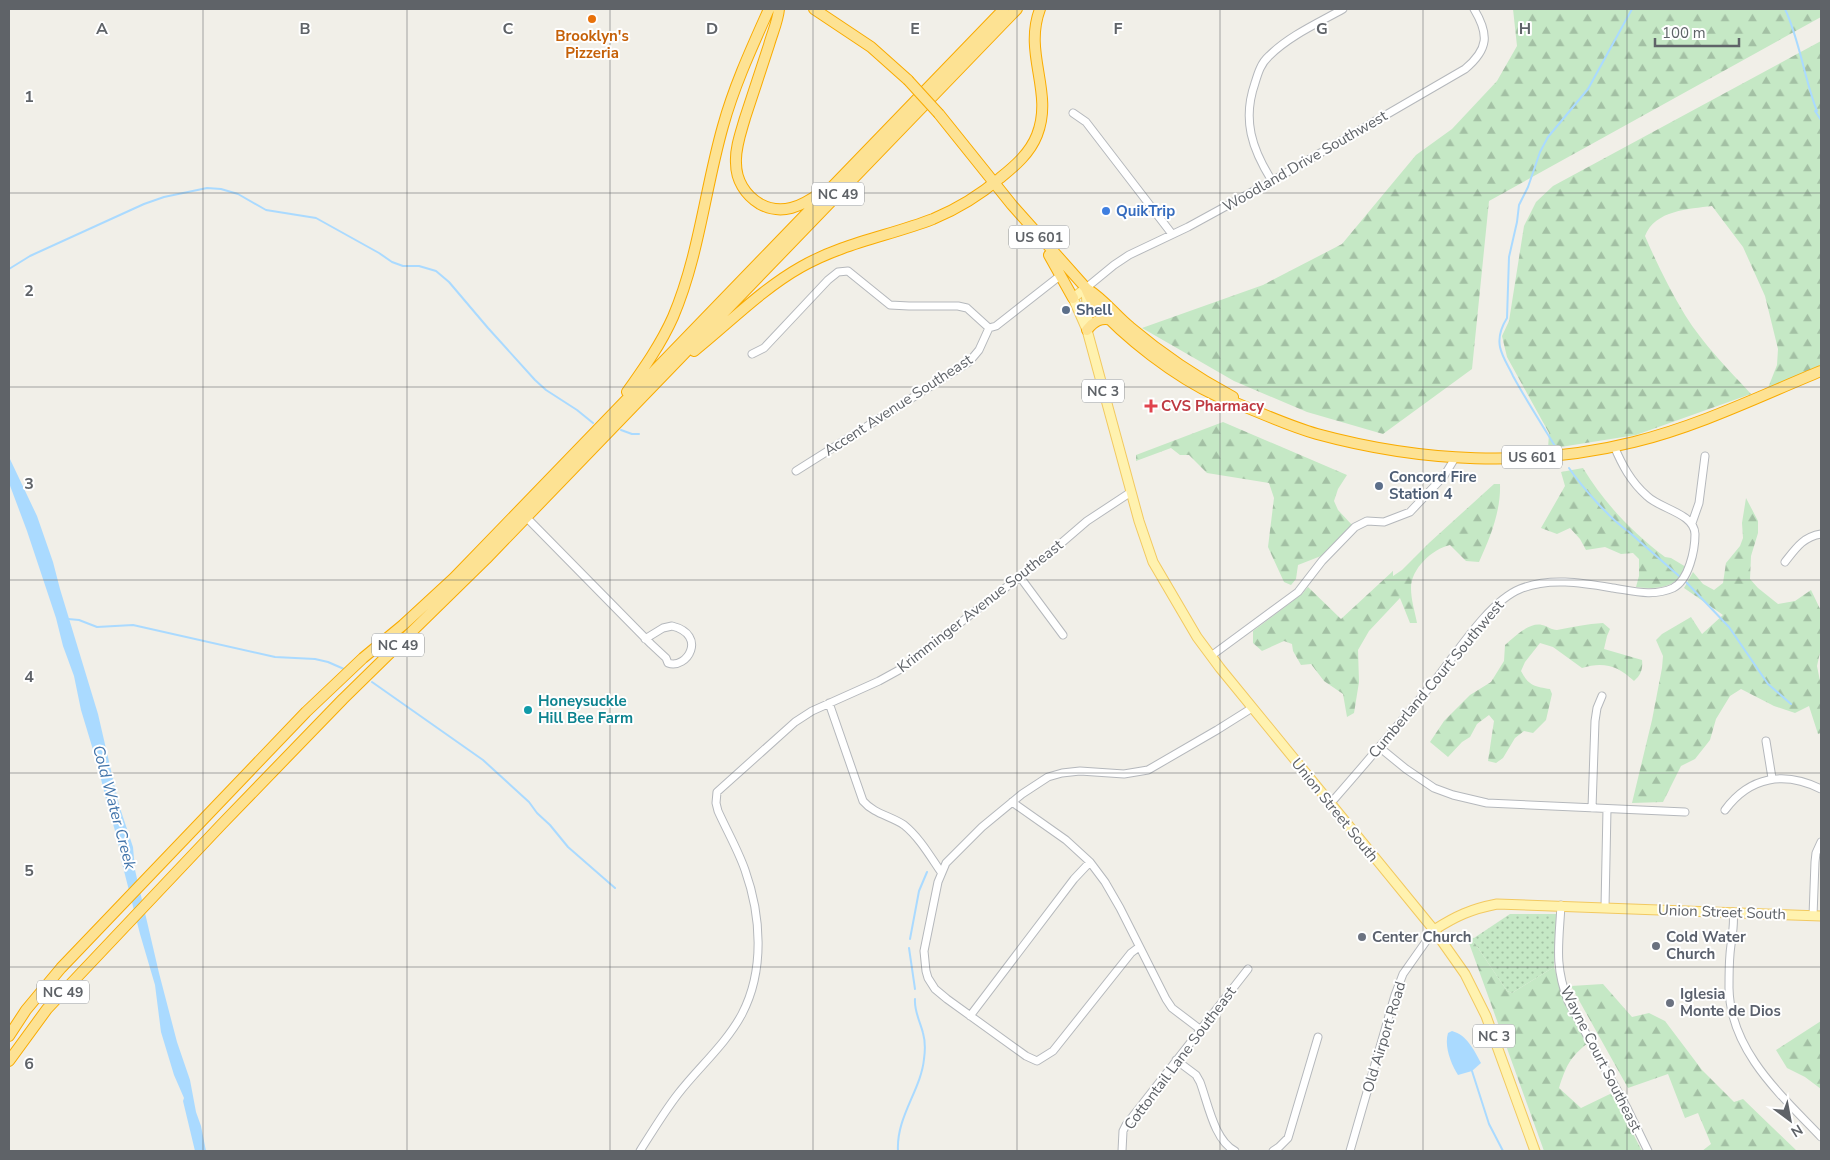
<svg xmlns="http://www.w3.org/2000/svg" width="1830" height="1160" font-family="'Nunito Sans',sans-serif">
	<defs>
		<pattern id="grass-dots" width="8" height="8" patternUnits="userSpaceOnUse" patternTransform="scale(1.25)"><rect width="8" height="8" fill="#c5e8c5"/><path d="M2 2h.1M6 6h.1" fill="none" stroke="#a3c0a4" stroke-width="1.8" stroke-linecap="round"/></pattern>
		<pattern id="forest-firs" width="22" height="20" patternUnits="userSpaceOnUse" patternTransform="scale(1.25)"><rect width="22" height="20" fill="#c5e8c5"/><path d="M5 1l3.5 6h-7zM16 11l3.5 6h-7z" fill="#a3c0a4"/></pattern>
	</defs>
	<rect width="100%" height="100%" fill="#f1efe8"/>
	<path fill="url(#grass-dots)" d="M1510 914H1556L1554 967 1512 993 1507 991 1474 942V938Z"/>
	<path fill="url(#forest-firs)" d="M1513 9H1821V17L1489 201 1472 369 1383 434 1307 412 1234 381 1142 328 1263 285 1342 244 1416 155 1452 129 1497 81 1517 46Z
		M1821 41V365L1768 388 1777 365 1778 349 1765 296 1743 247 1712 206C1689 209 1655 210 1645 236 1656 262 1670 290 1685 315 1703 344 1728 369 1751 394L1636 435 1548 449 1549 433 1507 357 1502 336 1509 321 1524 226 1536 202 1553 186Z
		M1223 422 1347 475 1338 489 1334 501 1338 510 1352 525 1321 556 1298 565 1296 579 1291 585 1284 582 1268 547 1274 498 1269 483 1207 473 1189 455H1180L1171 448 1136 461V455Z
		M1583 468C1604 503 1632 532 1665 557L1671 558 1686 567C1678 588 1656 590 1636 587L1639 576V559L1633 553 1621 554 1605 547 1586 550 1580 539 1570 528 1557 534 1541 528 1565 486 1561 472Z
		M1494 484H1500C1501 511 1490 538 1479 562L1466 561 1450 545C1432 549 1411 569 1411 588 1411 600 1415 612 1417 623H1410L1400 598 1369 631 1358 650 1359 682 1354 713 1347 717 1343 694 1324 681 1311 664 1301 665 1293 651 1292 644 1284 641 1262 651 1253 643V631L1302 594 1308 587 1341 619 1393 571V576L1402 570 1429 543Z
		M1746 498 1758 521V533L1751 556 1750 579 1758 588 1778 604 1795 601 1811 590 1821 611V648L1817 666 1821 686V733L1818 734 1809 706 1795 713 1774 706 1741 689 1730 696 1716 719 1710 740 1695 759 1681 766 1663 802 1632 803 1652 720 1662 668 1663 656 1656 640 1662 634 1691 617 1702 634 1723 615 1684 588 1693 572 1703 584 1714 590 1723 583 1726 563 1740 546 1743 538 1742 523Z
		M1603 623 1610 629 1607 636 1604 649 1642 660C1643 669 1641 675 1634 681 1619 666 1603 661 1582 668L1553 647 1540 643 1525 662 1521 671C1529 686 1534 686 1550 689L1552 694 1546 720 1533 733 1524 731 1515 738 1503 758 1496 763 1488 761 1494 721 1489 715 1477 724 1470 737 1462 742 1448 757 1430 742 1444 721 1470 695 1491 682 1504 661 1505 645C1514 637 1529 622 1542 625 1548 626 1551 630 1557 630 1573 627 1587 624 1603 623Z
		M1468 937 1474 938V942L1507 991 1512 993 1554 967 1566 1002 1588 1043C1570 1057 1566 1066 1559 1088L1581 1108 1612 1093 1642 1151H1544L1469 943Z
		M1603 984 1632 1017 1649 1013 1665 1021 1702 1070 1734 1102 1743 1099 1797 1151H1702L1711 1144 1698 1113 1685 1118 1668 1074 1628 1088 1571 986Z
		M1821 1021V1089L1805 1077 1787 1068 1776 1050Z"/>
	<path fill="#aadaff" d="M9 457 37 516 53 562 60 589 98 714 119 805 133 847 135 870 159 973 177 1042 190 1080 196 1112 201 1126 206 1151H195L183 1101 184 1098 174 1075 161 1032 155 985 140 934 121 859C122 856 111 814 109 811L97 763 81 710 74 676 63 646 56 618 27 531 9 483Z
		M1452 1031C1467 1035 1474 1050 1481 1063L1472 1071 1458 1075C1451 1064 1444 1046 1448 1033Z"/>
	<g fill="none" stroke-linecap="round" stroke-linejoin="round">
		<path stroke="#aadaff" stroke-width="2" d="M1785 9C1800 41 1804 78 1817 111H1815L1821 120
			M9 269 30 256 144 204 164 197 207 188 221 189 238 194 266 210 316 218 379 253 392 262 403 266H419L436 271 449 282 488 328 535 380 546 390 577 410 593 423
			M621 430 632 434H639
			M1555 446C1541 423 1526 400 1513 376 1509 367 1502 357 1500 347 1498 337 1502 326 1507 318L1509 257 1517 222 1519 205 1528 187 1540 152 1548 137 1588 89 1632 9
			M1569 468C1582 487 1610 519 1629 532L1679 576
			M1686 582 1729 627 1768 684 1791 704
			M68 619 79 620 97 627 133 625 275 657 315 659 328 662 344 669
			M372 682 483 760 529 802 537 813 550 825 568 847 615 888
			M910 939 919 891 927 872
			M909 948 915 989
			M1472 1071 1489 1124 1503 1151
			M898 1151C896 1117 921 1090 924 1059 925 1052 925 1040 923 1033 920 1021 914 1011 915 999"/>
		<defs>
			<path id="minor" d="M1073 113 1086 122 1172 234
				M1272 181C1252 149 1242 120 1255 83 1258 73 1261 63 1269 56 1289 36 1318 23 1343 9
				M1086 288 1114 265 1129 255 1188 227 1272 181 1465 69C1489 49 1489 34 1474 9
				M752 354 764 348 828 280 838 272 848 271 890 305 909 306H958L967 308 989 328 996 326 1061 275
				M796 471 969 362 979 350 989 328
				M526 517 651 644 666 658 668 663C687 670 708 635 672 626L663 628 645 639
				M1692 523 1699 503 1705 456
				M1785 562C1796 548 1803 537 1821 534
				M1020 577 1063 635
				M1211 656 1298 592 1322 561 1355 527 1367 521 1384 522 1410 512 1444 476 1455 458
				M829 703 863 801C874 814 891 816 904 825 919 837 930 856 941 872
				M1766 741 1772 778
				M1379 747 1406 769 1434 788 1453 795 1487 803 1685 812
				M1012 802 1066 840 1090 862 1105 882 1120 908 1166 999 1172 1008 1201 1030
				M1330 804C1365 764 1399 724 1433 683 1455 656 1488 602 1520 589 1549 577 1583 583 1613 588 1633 591 1653 597 1673 588 1689 580 1695 550 1695 534 1694 513 1660 509 1647 496 1631 482 1622 465 1614 446
				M1592 808 1595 721 1597 708 1602 696
				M1725 810C1750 776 1785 771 1821 789
				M1561 905C1559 943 1554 965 1568 1001L1627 1108 1648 1151
				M1605 907 1607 809
				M1733 912C1735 926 1731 940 1730 954 1729 965 1729 977 1729 988 1730 1051 1782 1096 1821 1137
				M1813 916 1815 862 1816 853 1821 842
				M1139 947 1131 953 1053 1051 1037 1061 1026 1056 947 999 935 989 928 978 926 971 924 951 938 882 946 863 982 827 1022 794 1048 777 1062 773 1080 771 1124 774 1148 770 1217 730 1252 708
				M970 1016 1074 879 1090 862
				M1176 1060 1196 1075 1200 1082C1208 1103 1214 1140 1235 1151
				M640 1151C652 1132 664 1112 678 1094 698 1068 726 1044 742 1014 765 970 761 915 745 870 738 850 727 831 718 811L716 803 717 792 795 722 812 711 879 681 899 670 1044 558 1087 521 1131 492
				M1122 1151 1123 1131 1126 1125 1248 969
				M1273 1151 1279 1147 1288 1138 1318 1037
				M1350 1151 1395 995 1403 974 1434 930"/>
			<path id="major" d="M1086 288 1073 298 1087 330 1139 521 1153 562 1197 637 1220 668 1434 930 1465 974 1486 1016 1535 1151
				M1086 290 1088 318 1087 330
				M1434 930C1456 916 1471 909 1497 904L1821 916"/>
			<path id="highway" d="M779 9C778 21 772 34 769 45 761 70 753 94 745 118 741 132 735 148 736 163 736 180 745 195 760 204 782 216 802 206 820 193
				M814 9 871 47 908 80
				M939 114 1012 205 1086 288C1088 293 1090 298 1093 302 1125 338 1175 377 1219 397 1225 399 1230 403 1236 403 1263 414 1289 426 1317 434 1420 462 1530 468 1634 442 1699 426 1760 396 1821 371
				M1049 255 1073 298
				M1087 289C1104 299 1115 315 1130 327 1162 354 1196 377 1233 397
				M1087 330C1094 321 1101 317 1112 320
				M694 351C729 323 762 289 801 267 843 243 889 236 933 219 957 209 980 195 1000 178 1015 166 1030 153 1037 135 1054 92 1023 54 1040 9
				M627 392C644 368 661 344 673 317 699 256 705 189 723 126 734 86 752 47 769 9
				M9 1036 26 1010 61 968 306 712 363 658 403 625 454 578 1004 9
				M9 1061 47 1009 222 824 343 699 486 559 1017 9"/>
		</defs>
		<use href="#minor" stroke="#b5b8bc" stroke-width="9"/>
		<use href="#major" stroke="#f2c960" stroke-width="11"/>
		<use href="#highway" stroke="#f9ab00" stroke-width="12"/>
		<use href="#minor" stroke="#fff" stroke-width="7"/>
		<use href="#major" stroke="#fff2af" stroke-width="9"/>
		<use href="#highway" stroke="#fde293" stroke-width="10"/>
		<defs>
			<path id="highway-bridge" d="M908 80 939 114"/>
		</defs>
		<use href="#highway-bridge" stroke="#f9ab00" stroke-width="12" stroke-linecap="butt"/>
		<use href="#highway-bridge" stroke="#fde293" stroke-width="10"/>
	</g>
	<path fill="none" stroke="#5f6368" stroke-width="1" stroke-opacity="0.55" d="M203 9V1151M407 9V1151M610 9V1151M813 9V1151M1017 9V1151M1220 9V1151M1423 9V1151M1627 9V1151M9 193H1821M9 387H1821M9 580H1821M9 773H1821M9 967H1821"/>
	<circle fill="#e8710a" stroke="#fff" stroke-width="2" cx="592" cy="19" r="5"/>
	<circle fill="#3f7fe0" stroke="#fff" stroke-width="2" cx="1106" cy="211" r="5"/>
	<g fill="#5c6f8a" stroke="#fff" stroke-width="2">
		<circle cx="1066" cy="310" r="5"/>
		<circle cx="1379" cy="486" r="5"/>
	</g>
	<path fill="#e0444e" stroke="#fff" stroke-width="2" d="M1148.5 398.5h5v5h5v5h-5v5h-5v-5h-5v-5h5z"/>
	<circle fill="#0f9aa8" stroke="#fff" stroke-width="2" cx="528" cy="710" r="5"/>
	<g fill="#6b7280" stroke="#fff" stroke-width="2">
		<circle cx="1362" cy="937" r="5"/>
		<circle cx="1656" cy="946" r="5"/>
		<circle cx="1670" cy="1003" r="5"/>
	</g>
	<g text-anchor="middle" stroke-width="4" stroke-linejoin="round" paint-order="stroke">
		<g fill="#fff" stroke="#8f9295" stroke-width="1">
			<rect x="812" y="182.5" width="52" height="23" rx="4"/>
			<rect x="1009" y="225.5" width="60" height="23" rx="4"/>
			<rect x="1082" y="379.5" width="42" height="23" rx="4"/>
			<rect x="1502" y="445.5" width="60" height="23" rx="4"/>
			<rect x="372" y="633.5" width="52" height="23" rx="4"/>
			<rect x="37" y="980.5" width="52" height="23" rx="4"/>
			<rect x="1473" y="1024.5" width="42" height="23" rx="4"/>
		</g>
		<g font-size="14" font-weight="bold" fill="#5f6368">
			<text x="838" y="199">NC 49</text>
			<text x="1039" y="242">US 601</text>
			<text x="1103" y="396">NC 3</text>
			<text x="1532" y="462">US 601</text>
			<text x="398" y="650">NC 49</text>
			<text x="63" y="997">NC 49</text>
			<text x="1494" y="1041">NC 3</text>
		</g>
		<g font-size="15" font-weight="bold" fill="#c56008" stroke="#fff">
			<text x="592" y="41">Brooklyn's<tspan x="592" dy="17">Pizzeria</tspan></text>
		</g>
		<g font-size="15" fill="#5f6368" stroke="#fff">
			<text transform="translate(1305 161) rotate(-30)" y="5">Woodland Drive Southwest</text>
			<text transform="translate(898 405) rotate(-33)" y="5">Accent Avenue Southeast</text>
			<text transform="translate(980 606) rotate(-38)" y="5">Krimminger Avenue Southeast</text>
			<text transform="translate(1436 679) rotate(-50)" y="5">Cumberland Court Southwest</text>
			<text transform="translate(1335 810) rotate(51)" y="5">Union Street South</text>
			<text transform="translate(1722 912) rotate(2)" y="5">Union Street South</text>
			<text transform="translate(1384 1037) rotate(-73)" y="5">Old Airport Road</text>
			<text transform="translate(1180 1058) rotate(-53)" y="5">Cottontail Lane Southeast</text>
			<text transform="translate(1601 1059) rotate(63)" y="5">Wayne Court Southeast</text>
		</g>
		<g font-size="15" font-weight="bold" fill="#366cbe" stroke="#fff" text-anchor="start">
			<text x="1116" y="216">QuikTrip</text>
		</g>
		<g font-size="15" font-weight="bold" fill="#4e5e75" stroke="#fff" text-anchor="start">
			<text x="1076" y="315">Shell</text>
			<text x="1389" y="482">Concord Fire<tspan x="1389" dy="17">Station 4</tspan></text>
		</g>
		<g font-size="15" font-weight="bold" fill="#be3a42" stroke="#fff" text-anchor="start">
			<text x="1161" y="411">CVS Pharmacy</text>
		</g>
		<g font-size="15" font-weight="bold" fill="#0d838f" stroke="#fff" text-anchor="start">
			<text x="538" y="706">Honeysuckle<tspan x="538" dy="17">Hill Bee Farm</tspan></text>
		</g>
		<g font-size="15" font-weight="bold" fill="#5b616d" stroke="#fff" text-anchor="start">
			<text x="1372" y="942">Center Church</text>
			<text x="1666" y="942">Cold Water<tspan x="1666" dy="17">Church</tspan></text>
			<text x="1680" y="999">Iglesia<tspan x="1680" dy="17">Monte de Dios</tspan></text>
		</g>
		<g font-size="16" font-style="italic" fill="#4174aa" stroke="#fff">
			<text transform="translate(115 807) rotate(75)" y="6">Cold Water Creek</text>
		</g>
	</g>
	<g font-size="16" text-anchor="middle" font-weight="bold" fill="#5f6368" stroke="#fff" stroke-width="4" stroke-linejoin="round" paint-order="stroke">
		<text x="102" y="34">A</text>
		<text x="305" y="34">B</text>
		<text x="508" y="34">C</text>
		<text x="712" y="34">D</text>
		<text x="915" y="34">E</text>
		<text x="1118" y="34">F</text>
		<text x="1322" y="34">G</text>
		<text x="1525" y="34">H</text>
		<text x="29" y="102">1</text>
		<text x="29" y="296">2</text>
		<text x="29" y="489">3</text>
		<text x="29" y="682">4</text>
		<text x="29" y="876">5</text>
		<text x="29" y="1069">6</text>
	</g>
	<rect width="1830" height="1160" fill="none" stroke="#5f6368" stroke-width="20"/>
	<g transform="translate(1790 1120) rotate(148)" stroke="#ffffff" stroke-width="4" paint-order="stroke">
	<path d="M0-4L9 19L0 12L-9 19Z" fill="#5f6368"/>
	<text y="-8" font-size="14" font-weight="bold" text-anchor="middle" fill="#5f6368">N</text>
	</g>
	<path d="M1655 38v8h84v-8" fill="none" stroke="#5f6368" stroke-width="2.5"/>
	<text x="1662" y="38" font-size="15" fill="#5f6368" stroke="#ffffff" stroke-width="4" paint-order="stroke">100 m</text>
</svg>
